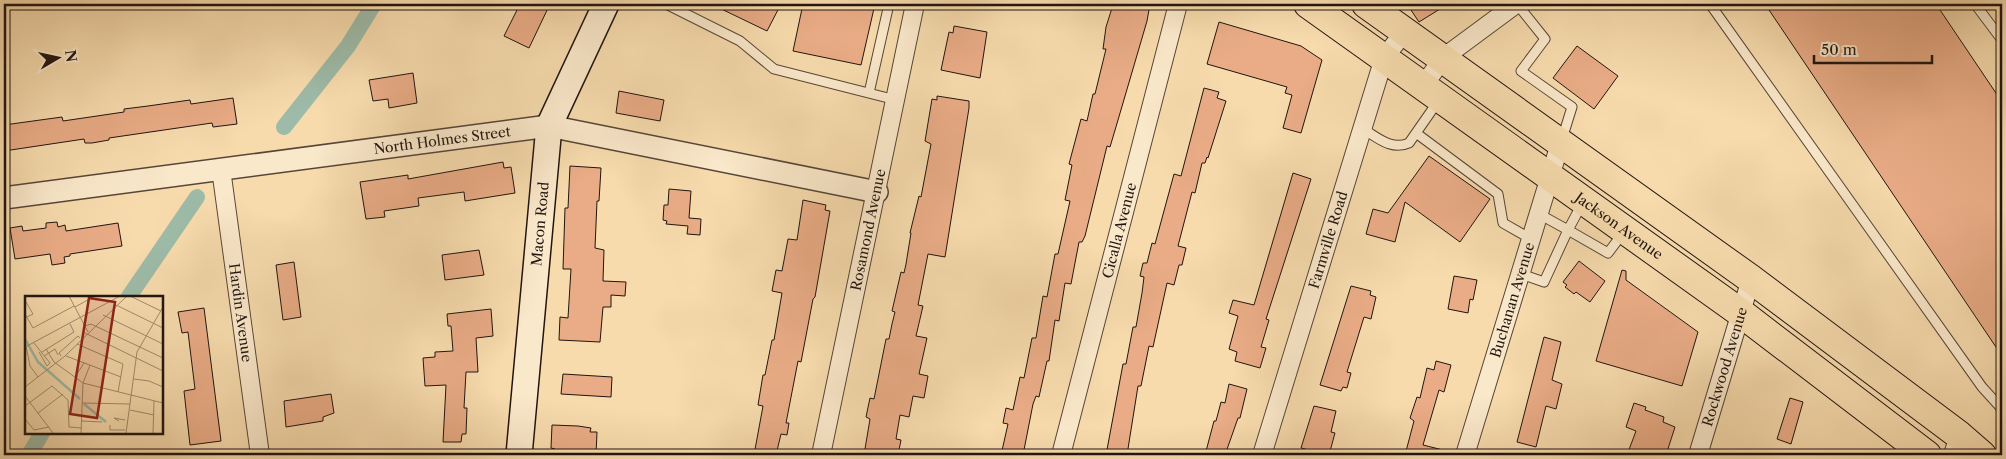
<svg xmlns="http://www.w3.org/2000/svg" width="2006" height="459" font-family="'Libre Caslon Text',serif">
	<rect width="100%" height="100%" fill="#f7dbad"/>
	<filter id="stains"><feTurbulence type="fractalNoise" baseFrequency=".004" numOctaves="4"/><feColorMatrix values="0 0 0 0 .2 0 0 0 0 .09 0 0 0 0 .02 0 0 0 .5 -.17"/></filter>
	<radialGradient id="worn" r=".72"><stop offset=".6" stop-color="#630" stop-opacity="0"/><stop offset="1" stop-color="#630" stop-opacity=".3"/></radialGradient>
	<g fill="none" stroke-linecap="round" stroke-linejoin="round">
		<path stroke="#9dbba8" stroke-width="16" d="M284 127 348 46 374 4
			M128 298 197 197
			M29 455 42 433"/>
	</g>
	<path fill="#e9ac86" stroke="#211510" d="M520 4H550L529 48 504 36Z
		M711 4H781L767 31Z
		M803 4H875L861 65 793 51Z
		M1117 4H1150L1147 21 1118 120 1110 147 1107 146 1085 236 1082 242H1079L1071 284 1065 283 1059 321 1055 320 1049 361H1047L1039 397 1036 396 1033 404 1023 455H1001L1008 424 1003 423 1006 408 1013 410 1020 377 1024 378 1032 338H1036L1043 296 1047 297 1055 254H1058L1070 201 1065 200 1072 165 1069 164 1081 119 1087 121 1093 94H1095L1106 49H1103L1106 27 1112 8 1116 9Z
		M1407 4H1448L1419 22Z
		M1765 4H1936L2002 102V356Z
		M1219 22 1301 46 1322 60 1301 133 1283 128 1292 95 1285 93 1287 87 1207 64Z
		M954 26 987 32 980 78 941 70 949 32 953 33Z
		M1577 46 1618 76 1594 109 1553 78Z
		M413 73 417 103 389 108 388 99 373 101 369 80Z
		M1204 88 1219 92 1217 98 1226 101 1208 158 1207 157 1205 163H1202L1195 193 1192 192 1178 246 1186 248 1182 265H1179L1174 285 1167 283 1153 347 1149 346 1141 386H1138L1127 455H1106L1123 364H1126L1133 327H1136L1142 293 1144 277 1140 276 1143 263H1147L1152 243 1155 244 1174 174 1181 176Z
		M619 91 664 100 660 121 616 113Z
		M937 96 969 101V108L945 257 928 254 918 305 923 306 916 336 927 338 919 374 928 376 924 398 913 396 909 417 900 415 896 439 901 440 898 455H864L870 419 866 417 870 398 874 399 886 339H889L892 324 895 312 892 311 901 272 904 273 906 264 911 233H910L919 196 921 197 931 144 925 141 932 99 937 100Z
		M233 98 237 124 213 127 212 123 109 138V140L92 143H85L84 139 4 151V125L62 117 63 121 124 112V109L148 106 190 100 191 104Z
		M1429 156 1490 199 1460 242 1405 202 1395 242 1366 234 1373 209 1388 213Z
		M503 162 504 168 511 167 515 193 465 201 464 192 418 198 419 206 384 211 385 217 366 219 360 182 408 175V179Z
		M570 166 601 168 599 201H597L595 248 604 250 603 281 626 282 625 296 611 295V307H603L600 342 559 340 560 317 568 318 571 269H563L565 208H568Z
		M1293 173 1311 179 1266 319 1269 320 1261 347 1266 348 1260 368 1235 361 1237 352 1229 349 1238 316 1229 313 1233 300 1254 305Z
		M669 189 691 191 689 218 701 219 700 235 687 234 688 226 666 224 667 221 663 220 664 205H668Z
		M803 200 826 205 825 210 830 211 815 297 813 299 801 362 798 361 786 423H789L787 435 781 434 776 455H754L763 406 758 405 763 375H765L772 340H774L782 293 772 291 776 270 782 271 788 239 797 240Z
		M57 222 58 227 65 225 66 231 118 223 122 246 70 254V256L64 257 65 263 52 265 50 254 15 259 10 228 22 226 23 231 46 228V223Z
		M479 250 484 275 445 280 442 255Z
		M1579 261 1605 281 1590 302 1576 292 1574 294 1565 287 1567 285 1563 282Z
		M294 262 301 317 283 320 276 265Z
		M1622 270 1626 271V280L1698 332 1682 386 1596 361Z
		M1454 276 1477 280 1473 300 1470 299 1468 313 1448 309Z
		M1351 286 1371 291 1370 295 1376 297 1371 319 1364 317 1347 372 1351 373 1347 388 1343 387 1341 391 1320 385Z
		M204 308 221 441 190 445 184 391 195 389 194 381 188 332 182 333 178 312Z
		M491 309 493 336 476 338 478 372H466L464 408H467L466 434H462L461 442H443L446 385 425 386 423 358 435 357V352L453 351 451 326H448L447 314Z
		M1544 337 1561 342 1552 380 1562 384 1556 409 1546 406 1536 447 1517 442Z
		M1436 361 1451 365 1444 392 1439 390 1423 445 1447 451V455H1405L1414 421 1410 418 1417 397 1420 398 1427 368 1434 370Z
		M563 374 612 377 611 397 561 394Z
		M1229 384 1247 389 1240 418H1238L1225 455H1205L1214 421H1216L1221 402 1225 403Z
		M331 394 334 413 323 417V421L286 427 284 401Z
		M1790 398 1803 402 1791 444 1777 439Z
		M1634 403 1646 407 1645 410 1664 417 1663 422 1675 427 1666 455H1627L1636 431 1626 427Z
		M1314 406 1336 411 1331 432 1335 433 1329 455 1301 448Z
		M552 425 578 426 591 428 590 432H597L596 455H554L555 449 551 448Z"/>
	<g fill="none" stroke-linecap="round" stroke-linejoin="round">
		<defs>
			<path id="service" d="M666 4 740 41 774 69 896 100
				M1517 4 1545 39 1521 71 1572 107 1562 139
				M1710 4 1982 387 2002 409
				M1975 4 2002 40
				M869 93 889 4
				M1363 129C1377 137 1391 151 1409 143L1439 100
				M1416 133 1498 194 1503 223 1531 239
				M1539 214 1568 230 1582 204
				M1521 274 1544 282 1568 230 1608 253 1623 233"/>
			<g id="minor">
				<path d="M1424 85 1443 58 1516 4"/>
				<path id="s1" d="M221 169 260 455"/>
				<path id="s2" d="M821 455 915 4"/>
				<path id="s3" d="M1061 455 1178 4"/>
				<path id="s4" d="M1262 455 1384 58 1405 31"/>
				<path id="s5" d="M1465 455 1560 144"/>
				<path id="s6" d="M1698 455 1751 279"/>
				<path d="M1953 455 1959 435"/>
			</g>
			<g id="tertiary">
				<path id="s7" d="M4 198 549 126 877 192"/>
			</g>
			<g id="secondary">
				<path id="s8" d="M519 455 549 126 606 4"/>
			</g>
			<g id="primary">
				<path id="s9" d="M1308 4 1741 313 1927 455"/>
				<path d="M1366 4 1751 279 1959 435 1982 455"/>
			</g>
		</defs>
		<use href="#service" stroke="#564637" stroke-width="11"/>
		<use href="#minor" stroke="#564637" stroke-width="20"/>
		<use href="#tertiary" stroke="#564637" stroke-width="24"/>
		<use href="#secondary" stroke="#211510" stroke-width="28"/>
		<use href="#primary" stroke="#211510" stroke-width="30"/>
		<use href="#service" stroke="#fae8ca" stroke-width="9"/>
		<use href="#minor" stroke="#fae8ca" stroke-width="18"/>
		<use href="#tertiary" stroke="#fae8ca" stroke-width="21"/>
		<use href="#secondary" stroke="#fae8ca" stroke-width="25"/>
		<use href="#primary" stroke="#f7dbad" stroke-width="28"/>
	</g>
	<g text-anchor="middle" stroke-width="4.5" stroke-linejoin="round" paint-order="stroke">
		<g font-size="14" fill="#211510" stroke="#fae8ca">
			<text dy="5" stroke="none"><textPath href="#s7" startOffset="442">North Holmes Street</textPath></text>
			<text dy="5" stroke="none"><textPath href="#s8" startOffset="232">Macon Road</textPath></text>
			<text dy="5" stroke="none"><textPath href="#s9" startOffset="382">Jackson Avenue</textPath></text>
			<text dy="5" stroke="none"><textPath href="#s2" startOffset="230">Rosamond Avenue</textPath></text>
			<text dy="5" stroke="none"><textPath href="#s3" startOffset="232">Cicalla Avenue</textPath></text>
			<text dy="5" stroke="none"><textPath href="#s4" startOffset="225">Farmville Road</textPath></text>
			<text dy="5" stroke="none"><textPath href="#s5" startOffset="162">Buchanan Avenue</textPath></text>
			<text dy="5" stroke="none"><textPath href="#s1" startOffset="145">Hardin Avenue</textPath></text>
			<text dy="5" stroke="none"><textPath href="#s6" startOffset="92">Rockwood Avenue</textPath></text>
		</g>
	</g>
	<g transform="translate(25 296)">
		<rect width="138" height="138" fill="#f7dbad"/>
		<path fill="none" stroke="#9dbba8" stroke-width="2.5" d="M0 43 13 66 55 103M59 108 81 126"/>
		<path fill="none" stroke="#a18c6e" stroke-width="1" d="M44 0 63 36M105 0 136 15M1 6 8 18 2 21M89 8 138 32M50 11 70 0M0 18 8 32 49 10M78 19 138 48M60 30 66 28 138 62M60 37 138 75M0 45 5 70 13 81M9 47 25 67 22 70 14 56M52 48 98 68 93 96M2 50 95 0M21 53 29 66M17 56 49 36 45 28M19 60 30 53 33 59M36 60 34 57 53 40 55 42M41 60 96 81M29 66 58 87 138 107M50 81 59 67M109 83 124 85 138 91M0 91 40 60 102 0M0 100 28 137M57 107 105 108M0 110 27 90 43 104 44 131 57 132M105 114 129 119M13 117 38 98M0 123 9 134 24 131M57 125 77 126M94 125 89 122 100 124M85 129V134H100M56 137 58 87 65 69M101 137 112 56 138 11M128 137 129 105"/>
		<path fill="#8f2418" fill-opacity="0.15" stroke="#8f2418" stroke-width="2.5" d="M64 2 90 6 72 122 45 118Z"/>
		<rect width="138" height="138" fill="none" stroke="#211510" stroke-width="2.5"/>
	</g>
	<rect width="2006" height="459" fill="none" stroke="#f7dbad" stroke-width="20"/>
	<rect x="5" y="5" width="1996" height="449" fill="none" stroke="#211510" stroke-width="2.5"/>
	<rect x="10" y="10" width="1986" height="439" fill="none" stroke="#211510"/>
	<g transform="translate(58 58) rotate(81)" stroke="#fae8ca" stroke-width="4" paint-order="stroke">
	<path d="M0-4L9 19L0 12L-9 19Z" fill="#211510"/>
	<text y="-8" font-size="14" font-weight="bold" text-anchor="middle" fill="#211510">N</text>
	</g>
	<path d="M1814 55v8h118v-8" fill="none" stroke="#211510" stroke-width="2.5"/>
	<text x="1821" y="55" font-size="15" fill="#211510" stroke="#fae8ca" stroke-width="4" paint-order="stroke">50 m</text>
	<rect width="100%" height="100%" filter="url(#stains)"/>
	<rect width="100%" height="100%" fill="url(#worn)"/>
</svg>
